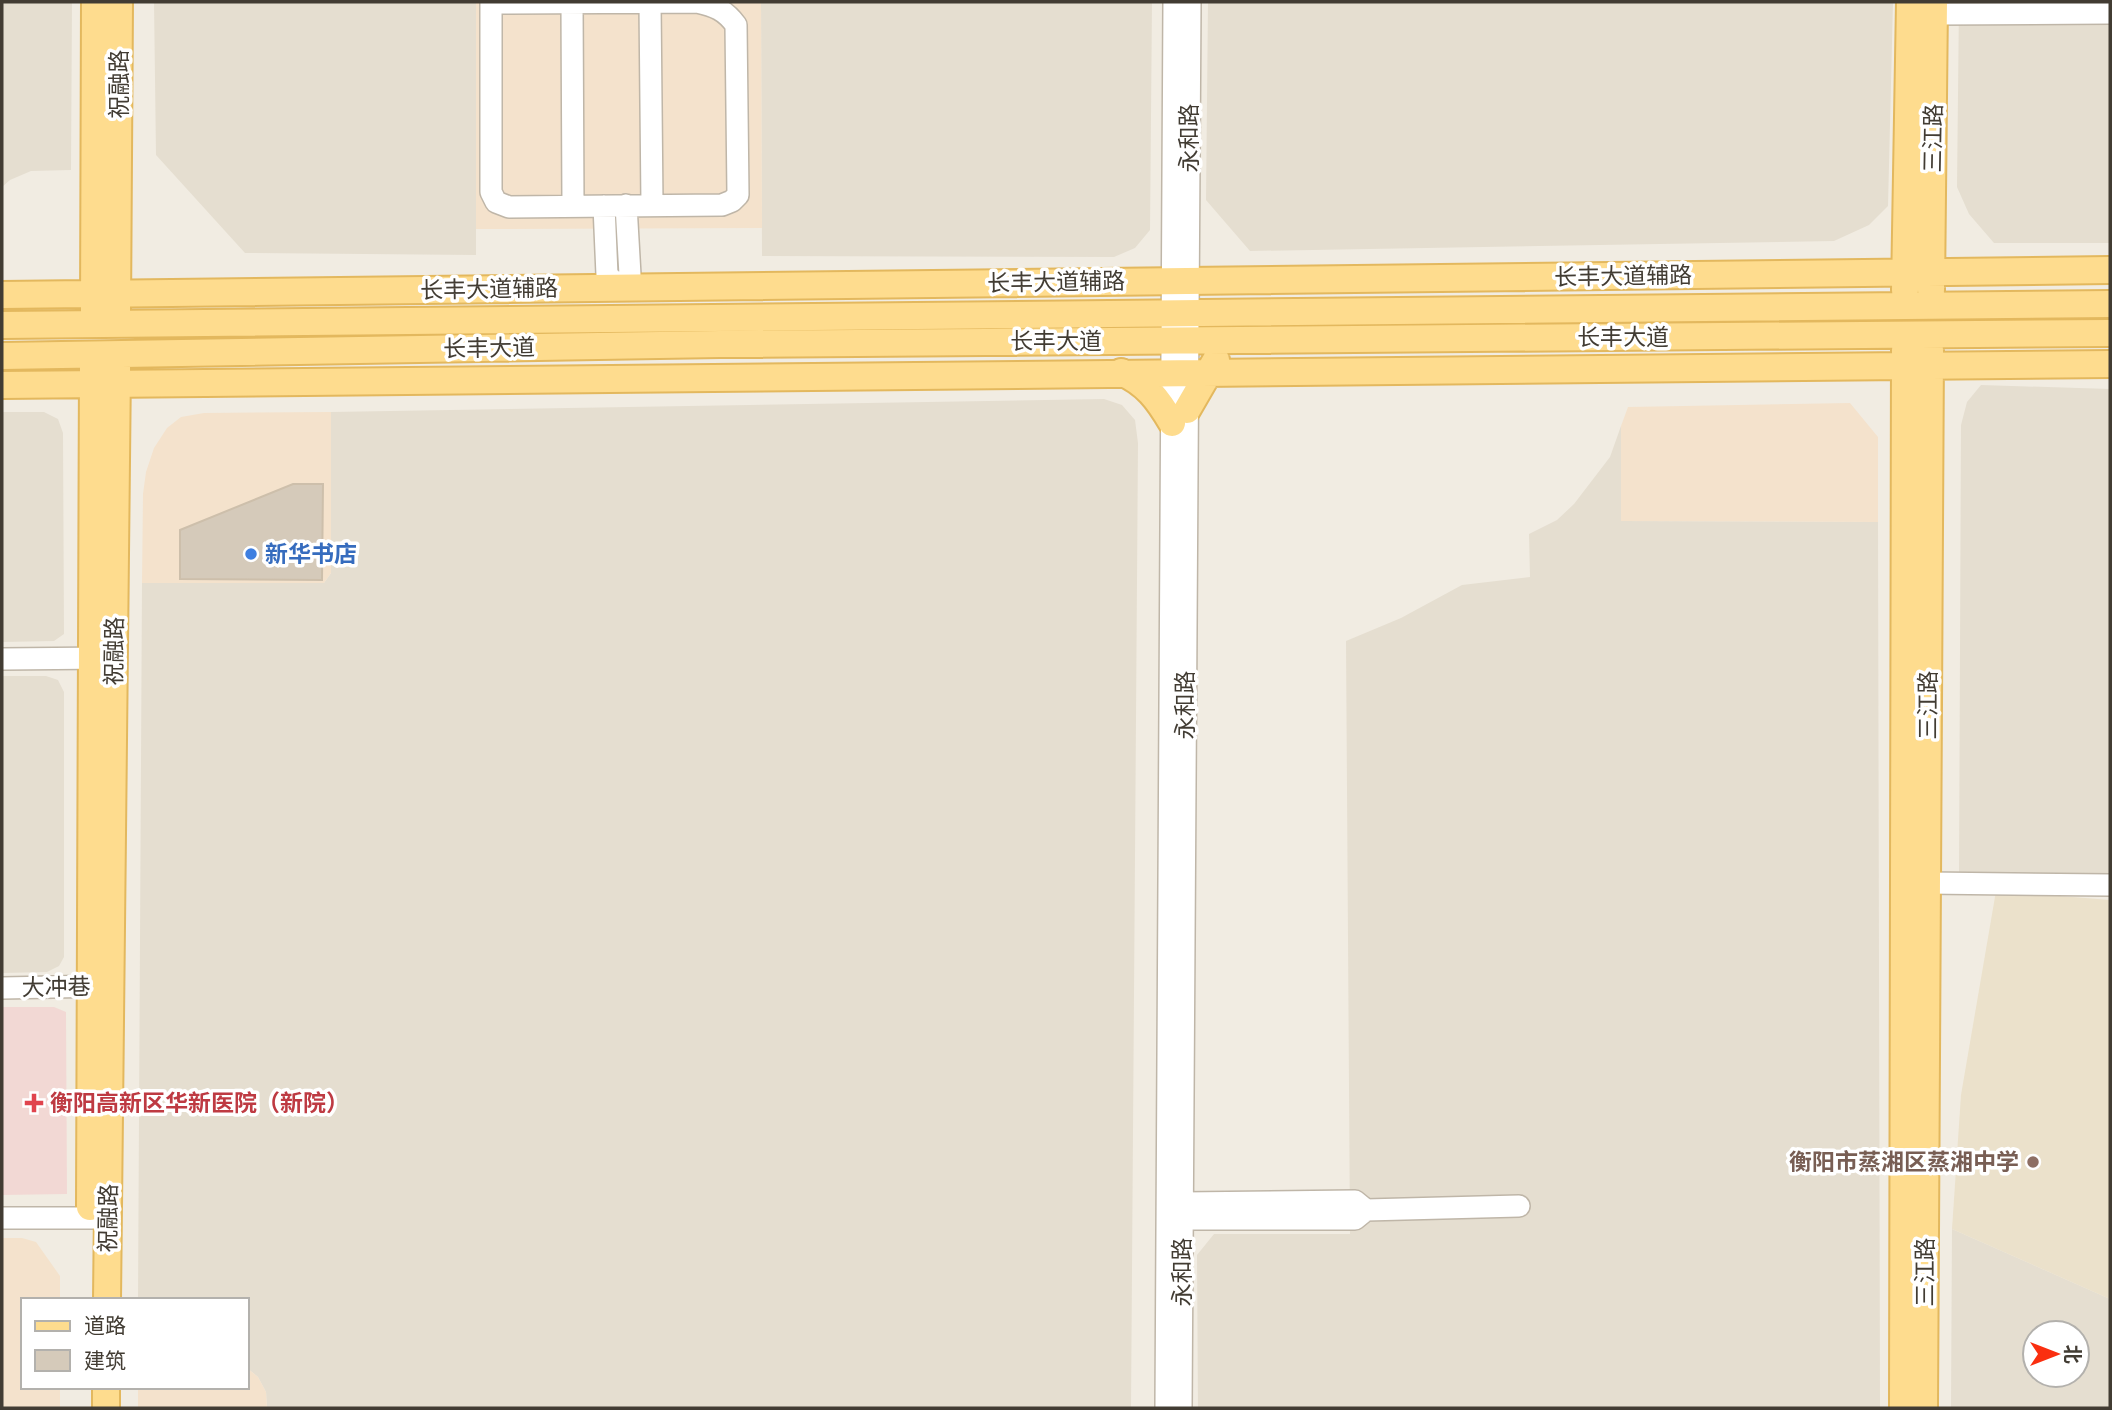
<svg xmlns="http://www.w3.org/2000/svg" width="2112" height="1410" font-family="'Fira Sans','Noto Sans SC',sans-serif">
	<rect width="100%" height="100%" fill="#f1ece2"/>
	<path fill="#e5ded0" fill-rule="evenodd" d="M2 2H72L71 170 31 171 10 180 2 187Z
		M154 2H476V255L245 253 156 155Z
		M761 2H1152L1150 230 1135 248 1114 257 762 256Z
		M1208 2H1893L1888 206 1869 225 1834 241 1250 251 1206 200Z
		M1959 2H2110V243H1994L1969 214 1957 187Z
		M1981 385 2110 389V873L1959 877 1961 425 1967 402Z
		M1104 399 1122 405 1135 420 1138 443 1131 1408H267L266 1392 258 1377 247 1368V1300H138L142 583H324L331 573V412Z
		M2 412H44L58 419 63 433 64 634 54 641 2 642Z
		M1621 426V521L1878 522 1880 1408H1198L1197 1255 1214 1234H1350L1346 641 1401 618 1462 585 1530 577 1529 534 1557 520 1574 504 1610 457Z
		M2 676H46L58 680 64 692V957L59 966 47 972 2 973Z
		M1952 1229 2110 1299V1408H1951ZM2035 1333H2077V1375H2035Z"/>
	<path fill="#f4e2cc" d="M476 2H761L762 228 476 229Z
		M1850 403 1878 437V522L1621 521V426L1628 407Z
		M331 412V573L324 583H142L143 494 146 472 154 448 167 428 181 417 204 413Z
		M2 1238H22L36 1242 60 1276V1300H23V1387H60V1408H2Z
		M247 1368 258 1377 266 1392 267 1408H138V1390L142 1387H247Z"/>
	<path fill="#ebe1cb" d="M1996 891 2110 900V1299L1952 1229 1961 1095Z"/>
	<path fill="#f2d8d4" d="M2 1007H54L66 1012 67 1194 2 1195Z"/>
	<path fill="#d5caba" stroke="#cdbfab" stroke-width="2" d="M293 484H323L322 580 180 579V530Z"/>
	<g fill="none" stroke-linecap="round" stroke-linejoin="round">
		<defs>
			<path id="minor" d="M491 2V192L496 202 509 207 722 205 732 201 738 195 736 25C725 10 715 6 697 2L491 3
				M572 3 573 206
				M650 3 652 205
				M1934 14 2110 13
				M604 206 607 275 620 287 630 275 626 205
				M2 659 108 658
				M1927 883 2110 885
				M2 988 105 986
				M1170 1210 1183 1203 1355 1201 1366 1210
				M1172 1214 1183 1219H1355L1366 1210 1519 1206
				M2 1218H108
				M1166 1408 1174 2
				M1181 1408 1190 2"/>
			<path id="major" d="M1905 290 1910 2
				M1931 290 1934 2
				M2 295 2110 270
				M94 311 95 2
				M117 311 119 2
				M2 325 2110 304
				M2 356 720 344 2110 333
				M1121 372C1146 383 1158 399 1172 423
				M2 385 2110 364
				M1187 410 1216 360
				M90 1207 93 367
				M107 1300 117 367
				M106 1408V1387
				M1903 1408 1905 350
				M1924 1408 1930 350"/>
		</defs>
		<use href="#minor" stroke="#bfb6a8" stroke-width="24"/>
		<use href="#major" stroke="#e3b85e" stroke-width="30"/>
		<use href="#minor" stroke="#fff" stroke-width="21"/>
		<use href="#major" stroke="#fedc8e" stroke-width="26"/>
	</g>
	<circle fill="#3f7fe0" stroke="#fff" stroke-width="2.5" cx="251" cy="554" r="7"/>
	<path fill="#e0444e" stroke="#fff" stroke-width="2.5" d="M30.5 1092.5h7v7h7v7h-7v7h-7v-7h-7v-7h7z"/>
	<circle fill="#8d6e63" stroke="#fff" stroke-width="2.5" cx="2033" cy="1162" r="7"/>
	<g text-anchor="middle" stroke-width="7" stroke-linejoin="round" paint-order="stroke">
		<g font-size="23" fill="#423c33" stroke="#fff">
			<text transform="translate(119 84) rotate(-90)" y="8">祝融路</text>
			<text transform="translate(1189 138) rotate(-90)" y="8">永和路</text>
			<text transform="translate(1933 138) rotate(-89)" y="8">三江路</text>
			<text transform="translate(1623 276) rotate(-1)" y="8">长丰大道辅路</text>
			<text transform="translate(1056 282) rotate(-1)" y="8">长丰大道辅路</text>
			<text transform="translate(489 289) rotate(-1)" y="8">长丰大道辅路</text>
			<text x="1623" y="345">长丰大道</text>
			<text x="1056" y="349">长丰大道</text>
			<text transform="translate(489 348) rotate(-1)" y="8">长丰大道</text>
			<text transform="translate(114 651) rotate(-89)" y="8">祝融路</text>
			<text transform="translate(1185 705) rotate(-90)" y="8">永和路</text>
			<text transform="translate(1928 705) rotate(-90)" y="8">三江路</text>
			<text transform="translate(56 987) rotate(-1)" y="8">大冲巷</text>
			<text transform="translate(108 1218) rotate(-89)" y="8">祝融路</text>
			<text transform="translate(1182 1272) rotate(-90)" y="8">永和路</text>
			<text transform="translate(1925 1272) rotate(-90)" y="8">三江路</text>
		</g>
		<g font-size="23" font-weight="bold" fill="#366cbe" stroke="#fff" text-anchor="start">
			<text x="265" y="562">新华书店</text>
		</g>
		<g font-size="23" font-weight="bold" fill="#be3a42" stroke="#fff" text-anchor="start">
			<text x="50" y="1111">衡阳高新区华新医院（新院）</text>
		</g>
		<g font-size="23" font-weight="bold" fill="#785e54" stroke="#fff" text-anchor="end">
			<text x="2019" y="1170">衡阳市蒸湘区蒸湘中学</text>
		</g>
	</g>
	<rect width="2112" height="1410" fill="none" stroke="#423c33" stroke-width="7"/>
	<rect x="21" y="1298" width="228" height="91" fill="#ffffff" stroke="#b3b1ad" stroke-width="2"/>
	<rect x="35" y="1321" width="35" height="10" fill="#fedc8e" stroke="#b3b1ad" stroke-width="2"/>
	<text x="84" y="1333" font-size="21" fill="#423c33">道路</text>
	<rect x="35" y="1350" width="35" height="21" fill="#d5caba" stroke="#b3b1ad" stroke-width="2"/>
	<text x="84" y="1368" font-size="21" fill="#423c33">建筑</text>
	<g transform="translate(2056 1354) rotate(90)"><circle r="33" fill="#ffffff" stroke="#b3b1ad" stroke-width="2"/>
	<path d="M0-5L12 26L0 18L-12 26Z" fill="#fa2f10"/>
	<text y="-10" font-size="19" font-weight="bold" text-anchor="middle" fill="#423c33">北</text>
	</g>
</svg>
